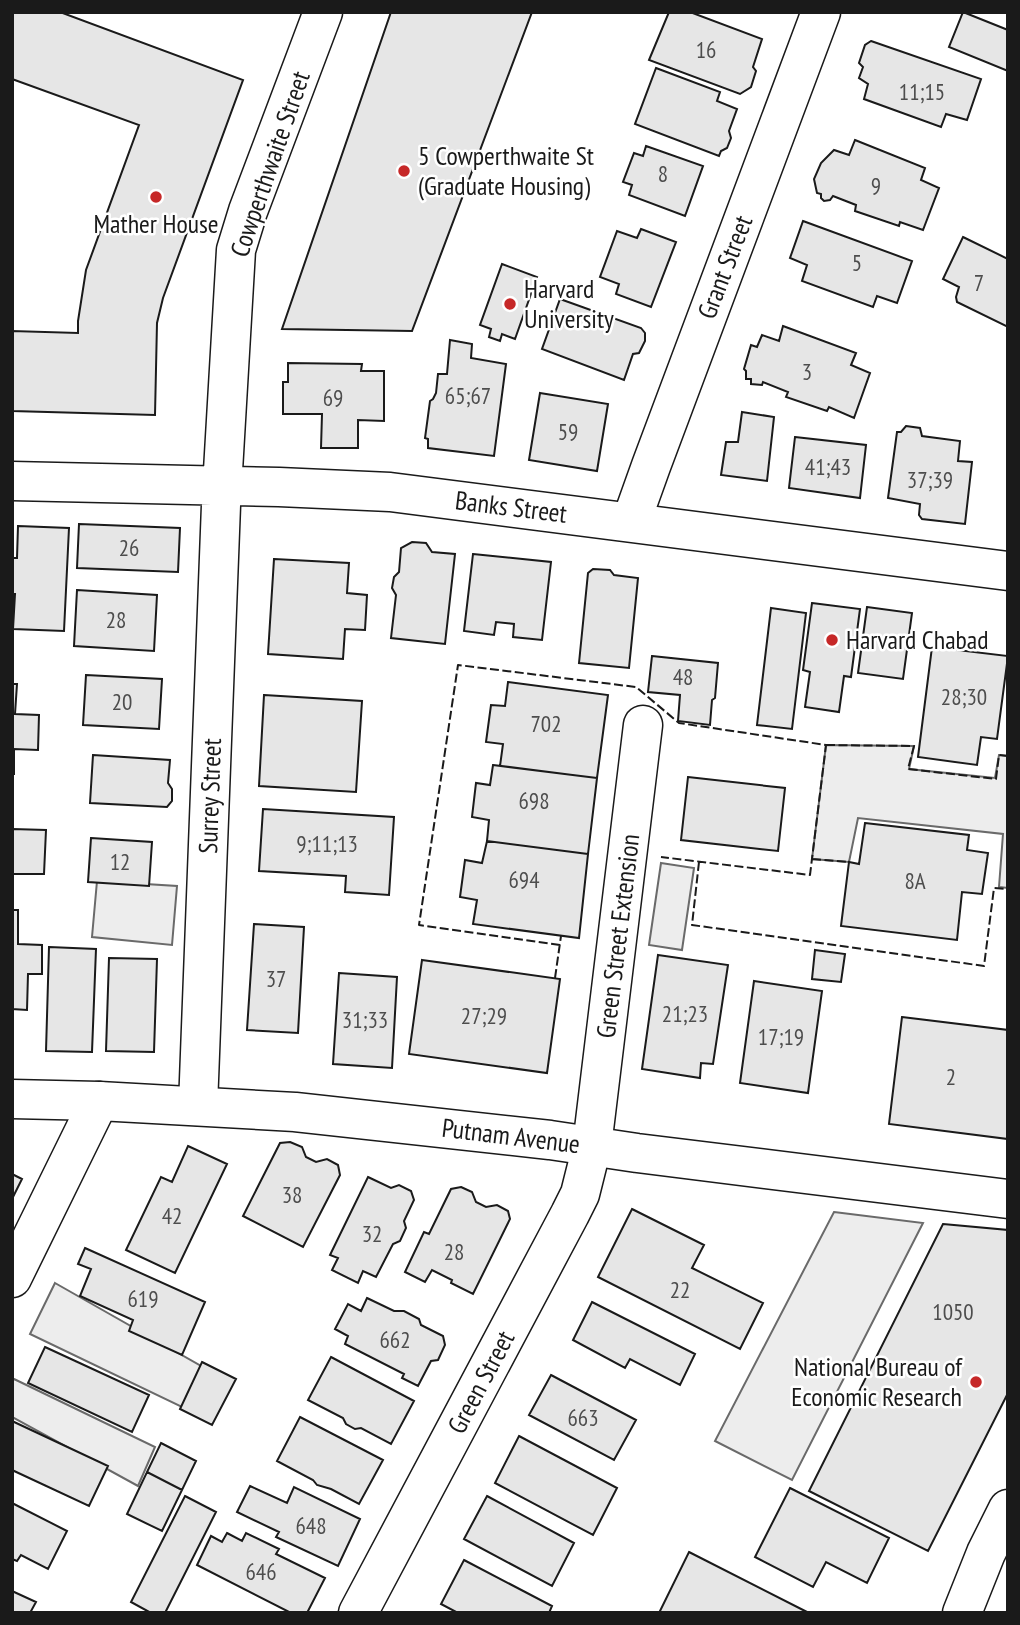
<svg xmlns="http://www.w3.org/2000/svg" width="1020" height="1625" font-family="'PT Sans Narrow',sans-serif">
	<rect width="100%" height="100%" fill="#fff"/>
	<path fill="#ededed" stroke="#6a6a6a" stroke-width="2" d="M826 745 914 746 909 769 995 778 999 755 1008 756V888L999 887 1003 834 858 818 849 862 812 859Z
		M661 863 694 868 682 950 649 945Z
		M97 881 177 886 172 945 92 937Z
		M834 1212 923 1223 792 1480 715 1441Z
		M55 1283 201 1366 184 1408 30 1334Z
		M14 1379 155 1447 138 1486 12 1417V1382Z"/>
	<path fill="#e6e6e6" stroke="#1a1a1a" stroke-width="2" d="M12 12H60L243 80 163 298 157 323 155 415 12 411V331L78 333V321L86 270 139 125 12 79Z
		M391 12H532L412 331 282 329Z
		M669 12H690L762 39 753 67 756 71 751 87 740 94 649 60Z
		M963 12 1008 30V71L949 47Z
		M871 41 981 79 967 120 946 114 941 127 864 99 868 84 859 78 863 67 859 63 865 45Z
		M656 68 720 92 717 101 737 109 729 131 731 138 727 148 721 151 719 156 635 124Z
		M855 140 925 168 921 180 939 188 923 230 900 222 899 226 855 211 856 205 833 196 830 200 824 201 821 198V194L817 193 814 179 821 163 834 150 849 155Z
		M646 146 703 166 685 216 629 195 632 185 623 182 634 153 643 156Z
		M803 221 912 261 897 303 877 296 873 307 802 281 807 265 790 258Z
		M641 229 676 242 651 307 616 294 619 284 600 277 617 231 637 238Z
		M963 237 1008 259V327L957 302 956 297 959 287 943 279Z
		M502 264 537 277 515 339 502 334 500 341 489 337 491 329 480 325Z
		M560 299 641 328 645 333V341L639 353 633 354 624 380 542 349Z
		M783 326 856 353 851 365 870 373 854 418 829 407 827 411 786 397 788 392 763 382 762 385 751 384V379H746V371L744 369 751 345 757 347 762 335 779 341Z
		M450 340 472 344 471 358 506 364 494 456 428 448V439L425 438 430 401 433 399 436 393 438 374H447Z
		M288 363 362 364 361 371H384V421L358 420V448H321L322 414H283V382H288Z
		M540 393 608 404 597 471 529 460Z
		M742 412 774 417 767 481 721 475 726 442H738Z
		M906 426 920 428 922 436 960 441 958 461 972 462 965 524 922 519 919 515 920 504 888 498 897 432H901Z
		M795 437 866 445 860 498 789 488Z
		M79 524 180 528 178 572 77 568Z
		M18 526 69 528 64 631 13 629 15 594H12V558H17Z
		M412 542 426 543 432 552 455 554 445 644 391 638 396 595 392 588 394 577 399 572 401 548Z
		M473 554 551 562 542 640 513 637 514 624 496 622 494 635 464 631Z
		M274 559 349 563 347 593 367 595 365 630 345 629 343 659 268 654Z
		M593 569 610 570 614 575 638 578 629 668 579 663 588 573Z
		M77 590 157 595 154 651 74 646Z
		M812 603 860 609 851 677 844 676 839 712 805 707 810 672 803 670Z
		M867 607 912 613 903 679 858 673Z
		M771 608 806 613 792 729 757 725Z
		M932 647 1008 656 997 739 981 737 977 765 918 757Z
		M652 656 718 663 715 698 712 700 710 725 678 721 680 695 648 692Z
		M86 675 162 679 159 729 83 725Z
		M508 682 608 695 597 778 500 766 503 744 486 742 491 705 505 706Z
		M12 684H17L15 714 39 715 38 750 14 749V774H12Z
		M264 695 362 701 356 792 259 786Z
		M93 755 170 760 168 783 172 789V801L167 807 90 803Z
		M493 765 597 778 588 854 487 841 489 820 472 817 476 783 490 785Z
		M688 777 785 788 778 851 681 840Z
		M263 809 394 817 389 895 345 892 346 876 259 871Z
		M865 823 969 835 967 850 988 853 982 894 962 892 957 940 841 926 849 862 859 864Z
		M12 829 46 830 44 874H12Z
		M91 838 152 842 149 886 88 882Z
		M487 841 588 854 579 938 473 924 477 900 460 897 465 860 482 863Z
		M12 910H18V944L42 945V974H28L27 1010 12 1009Z
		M254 924 304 927 298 1033 247 1030Z
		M49 947 96 949 92 1052 46 1051Z
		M815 950 845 954 841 982 812 979Z
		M658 955 728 965 713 1064 701 1063 700 1078 642 1069Z
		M109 958 157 959 154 1052 106 1051Z
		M422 960 560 979 547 1073 409 1054Z
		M339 973 397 977 392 1068 333 1064Z
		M754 981 822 991 808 1093 740 1083Z
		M902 1017 1008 1030V1139L889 1124Z
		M290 1142 302 1147 306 1157 316 1162 327 1159 338 1165 340 1175 303 1247 243 1216 280 1143Z
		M188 1146 227 1164 175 1273 126 1250 161 1177 172 1182Z
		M12 1174 22 1179 12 1199Z
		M368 1177 391 1188 399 1185 411 1191 414 1200 404 1221 406 1228 400 1241 393 1244 376 1277 363 1271 358 1283 332 1270 338 1258 330 1255Z
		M461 1187 472 1192 476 1202 486 1207 497 1205 508 1211 510 1219 473 1294 451 1283 452 1280 432 1270 425 1282 405 1272 424 1232 429 1234 451 1189Z
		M632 1209 704 1245 692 1268 763 1303 740 1349 598 1277Z
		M943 1224 1008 1230V1393L928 1551 809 1491Z
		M85 1248 205 1302 182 1355 129 1331 133 1320 80 1296 91 1269 78 1264Z
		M367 1298 394 1311H404L419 1319 421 1325 443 1336 445 1345 438 1360 431 1361 418 1386 402 1378 404 1374 345 1344 348 1336 335 1329 348 1304 361 1311Z
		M592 1302 695 1354 680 1385 630 1359 625 1368 573 1340Z
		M45 1347 149 1395 132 1432 28 1383Z
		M331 1357 414 1401 391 1444 361 1428 355 1429 346 1424 343 1418 308 1400Z
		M202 1362 236 1379 212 1425 180 1409Z
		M551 1375 636 1420 614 1460 529 1415Z
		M300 1417 383 1460 359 1504 331 1489 317 1485 313 1480 277 1461Z
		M12 1421 108 1466 89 1506 12 1470Z
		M519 1436 617 1488 593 1535 495 1483Z
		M161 1443 196 1461 182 1490 147 1472Z
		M147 1472 182 1490 162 1531 127 1514Z
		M250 1486 287 1503 294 1487 360 1519 338 1566 276 1537 279 1532 237 1512Z
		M790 1488 889 1538 867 1583 826 1562 813 1587 755 1557Z
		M185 1496 216 1512 165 1613H151L131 1602Z
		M487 1496 574 1543 552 1586 464 1539Z
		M12 1503 67 1531 48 1569 21 1555 17 1561 12 1559Z
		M227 1533 242 1541 246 1533 279 1549 276 1554 325 1578 307 1613H291L197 1565 211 1536 222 1542Z
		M689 1552 809 1613H659Z
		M464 1560 552 1606 549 1613H458L441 1604Z
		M12 1591 36 1602 30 1613H12Z"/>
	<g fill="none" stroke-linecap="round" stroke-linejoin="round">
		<defs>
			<path id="minor" d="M12 481 279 487 390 492 1008 571
				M631 522 651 466 821 12
				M198 1106 221 505 236 250 248 211 323 12
				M12 1278 99 1101
				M358 1613 570 1214 580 1194 592 1146 643 725"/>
			<path id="major" d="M12 1099 99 1101 295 1112 550 1140 637 1153 1008 1199
				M962 1613 986 1553 1008 1509"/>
		</defs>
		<use href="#minor" stroke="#1a1a1a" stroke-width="41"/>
		<use href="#major" stroke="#1a1a1a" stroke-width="41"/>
		<use href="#minor" stroke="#fff" stroke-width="38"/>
		<use href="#major" stroke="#fff" stroke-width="38"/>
		<path stroke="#1a1a1a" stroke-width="2" stroke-dasharray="9 3.5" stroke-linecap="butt" d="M826 745 914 746 908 769 996 779 999 755 1008 756
			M812 859 849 862
			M699 862 692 925 984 966 994 888 1008 889
			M560 945 419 925 458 665 636 687 679 723 826 745 810 875 661 857
			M555 978 561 936"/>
	</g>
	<g fill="#c62828" stroke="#fff" stroke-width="2.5">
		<circle cx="404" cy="171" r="7"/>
		<circle cx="156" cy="197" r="7"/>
		<circle cx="510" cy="304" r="7"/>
		<circle cx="832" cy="640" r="7"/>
		<circle cx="976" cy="1382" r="7"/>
	</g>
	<g text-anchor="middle" stroke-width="5" stroke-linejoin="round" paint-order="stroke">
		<g font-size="23" fill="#4d4d4d">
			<text x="706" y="58">16</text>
			<text x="922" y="100">11;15</text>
			<text x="663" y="182">8</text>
			<text x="876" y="194">9</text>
			<text x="857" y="271">5</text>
			<text x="979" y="291">7</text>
			<text x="807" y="380">3</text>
			<text x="468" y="404">65;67</text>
			<text x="333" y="406">69</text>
			<text x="568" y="440">59</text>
			<text x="828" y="475">41;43</text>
			<text x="930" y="488">37;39</text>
			<text x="129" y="556">26</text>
			<text x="116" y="628">28</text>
			<text x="683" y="685">48</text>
			<text x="964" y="705">28;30</text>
			<text x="122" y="710">20</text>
			<text x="546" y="732">702</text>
			<text x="534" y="809">698</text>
			<text x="327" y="852">9;11;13</text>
			<text x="120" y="870">12</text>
			<text x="524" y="888">694</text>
			<text x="915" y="889">8A</text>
			<text x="276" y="987">37</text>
			<text x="685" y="1022">21;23</text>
			<text x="484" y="1024">27;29</text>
			<text x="365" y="1028">31;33</text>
			<text x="781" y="1045">17;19</text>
			<text x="951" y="1085">2</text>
			<text x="292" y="1203">38</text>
			<text x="172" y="1224">42</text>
			<text x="372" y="1242">32</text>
			<text x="454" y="1260">28</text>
			<text x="680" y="1298">22</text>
			<text x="143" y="1307">619</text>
			<text x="953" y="1320">1050</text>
			<text x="395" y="1348">662</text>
			<text x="583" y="1426">663</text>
			<text x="311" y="1534">648</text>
			<text x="261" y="1580">646</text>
		</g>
		<g font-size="26" fill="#1a1a1a" stroke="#fff" text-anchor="start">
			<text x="418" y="165">5 Cowperthwaite St<tspan x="418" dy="30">(Graduate Housing)</tspan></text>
			<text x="156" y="233" text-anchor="middle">Mather House</text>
			<text x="524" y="298">Harvard<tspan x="524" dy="30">University</tspan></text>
			<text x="846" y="649">Harvard Chabad</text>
			<text x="962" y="1376" text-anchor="end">National Bureau of<tspan x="962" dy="30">Economic Research</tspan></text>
		</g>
		<g font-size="26" fill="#1a1a1a" stroke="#fff">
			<text transform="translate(270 164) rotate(-71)" y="9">Cowperthwaite Street</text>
			<text transform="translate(725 267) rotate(-69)" y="9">Grant Street</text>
			<text transform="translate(511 507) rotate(7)" y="9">Banks Street</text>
			<text transform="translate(210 796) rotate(-88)" y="9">Surrey Street</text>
			<text transform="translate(618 936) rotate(-83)" y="9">Green Street Extension</text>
			<text transform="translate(511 1136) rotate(7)" y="9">Putnam Avenue</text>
			<text transform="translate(481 1382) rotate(-62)" y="9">Green Street</text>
		</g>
	</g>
	<rect width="1020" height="1625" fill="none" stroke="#1a1a1a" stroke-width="28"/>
</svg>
